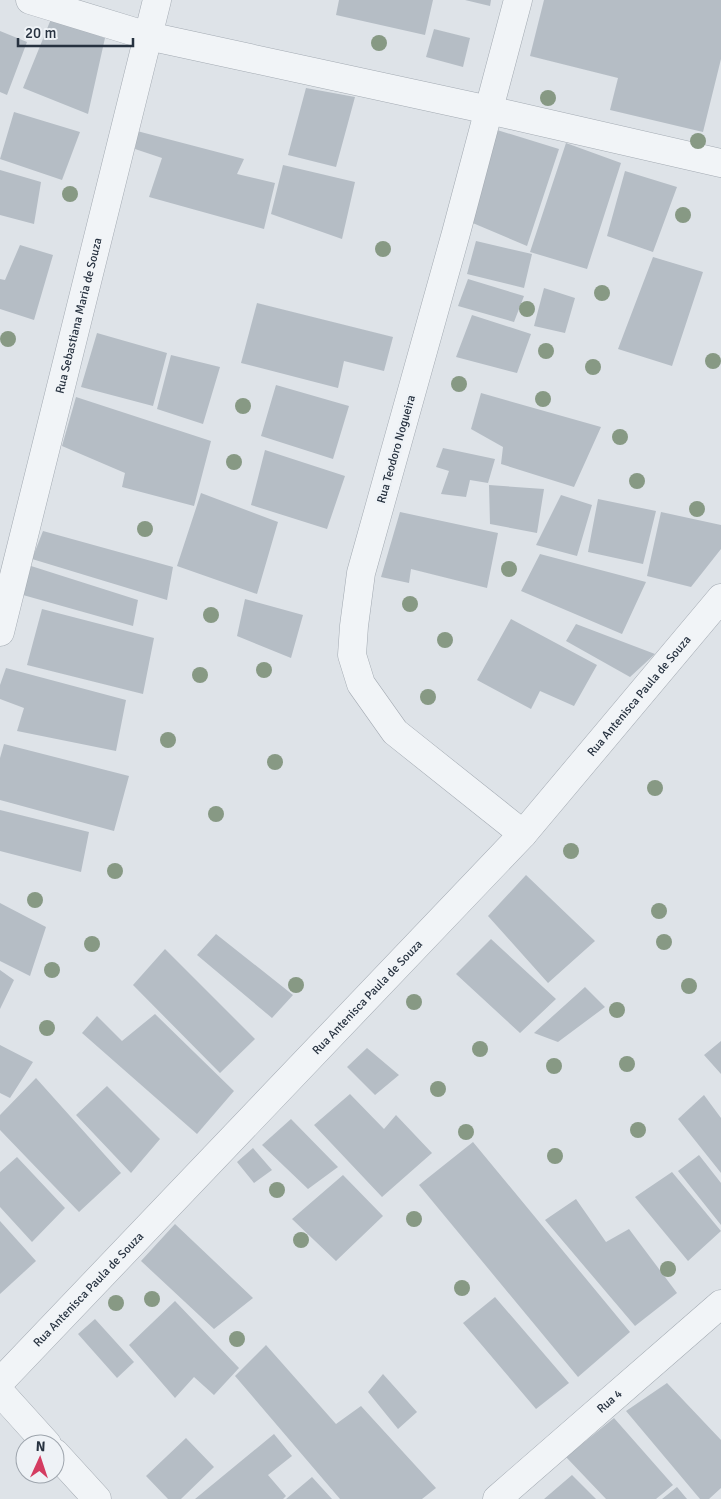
<svg xmlns="http://www.w3.org/2000/svg" width="721" height="1499" font-family="Signika,sans-serif">
	<rect width="100%" height="100%" fill="#dee3e8"/>
	<path fill="#b5bdc5" d="M339 0H433L425 35 336 15Z
		M465 0H491L490 6Z
		M544 0H721V59L703 132 610 110 618 78 530 56Z
		M51 19 105 38 88 114 23 88Z
		M434 29 470 38 463 67 426 57Z
		M0 31 27 42 7 95 0 92Z
		M306 88 355 97 336 167 288 155Z
		M14 112 80 132 62 180 0 159Z
		M497 130 559 149 527 246 468 221Z
		M137 131 244 159 237 174 275 183 264 229 149 197 162 158 135 149Z
		M566 143 621 163 587 269 530 252Z
		M283 165 355 182 342 239 271 214Z
		M0 170 41 182 34 224 0 215Z
		M625 171 677 187 653 252 607 236Z
		M476 241 532 254 524 288 467 274Z
		M20 245 53 255 34 320 0 309V279L5 280Z
		M653 257 703 272 672 366 618 349Z
		M468 279 524 296 514 322 458 306Z
		M544 288 575 298 565 333 534 326Z
		M257 303 393 337 384 371 344 361 338 388 241 363Z
		M472 315 531 334 517 373 456 357Z
		M97 333 167 353 153 406 81 387Z
		M171 355 220 367 203 424 157 409Z
		M276 385 349 406 333 459 261 436Z
		M481 393 601 427 574 487 501 464 503 447 471 429Z
		M76 397 211 441 194 506 122 487 125 473 62 446Z
		M443 448 495 459 488 483 470 480 466 497 441 494 449 471 436 467Z
		M265 450 345 476 327 529 251 505Z
		M489 485 544 489 537 533 490 524Z
		M201 493 278 522 257 594 177 566Z
		M561 495 592 505 577 556 536 545Z
		M598 499 656 511 643 564 588 552Z
		M400 512 498 533 487 588 411 569 409 583 381 577Z
		M661 512 721 525V549L691 587 647 576Z
		M43 531 173 567 167 600 32 559Z
		M540 554 646 582 622 634 521 591Z
		M31 566 138 600 133 626 23 595Z
		M245 599 303 615 291 658 237 636Z
		M42 609 154 638 143 694 27 665Z
		M511 619 597 665 574 706 540 691 531 709 477 680Z
		M576 624 655 654 630 677 566 641Z
		M6 668 126 700 116 751 17 731 24 708 0 699V685Z
		M4 744 129 776 114 831 0 800V758Z
		M0 810 89 832 81 872 0 851Z
		M526 875 595 941 548 983 488 916Z
		M0 903 46 927 30 976 0 961Z
		M216 934 293 995 272 1018 197 955Z
		M491 939 556 999 520 1033 456 974Z
		M165 949 255 1039 220 1073 133 985Z
		M0 970 14 980 0 1009Z
		M585 987 605 1007 558 1042 534 1033Z
		M155 1014 234 1091 197 1134 82 1033 97 1016 122 1041Z
		M721 1041V1074L704 1055Z
		M0 1045 33 1062 10 1098 0 1093Z
		M367 1048 399 1075 375 1095 347 1067Z
		M36 1078 121 1173 79 1212 0 1130V1115Z
		M107 1086 160 1139 131 1173 76 1115Z
		M350 1094 384 1129 396 1115 432 1153 382 1197 314 1125Z
		M704 1095 721 1118V1173L678 1119Z
		M291 1119 338 1167 308 1189 262 1145Z
		M473 1142 630 1332 578 1377 419 1185Z
		M253 1148 272 1170 254 1183 237 1162Z
		M699 1155 721 1183V1225L678 1171Z
		M17 1157 65 1208 32 1242 0 1207V1172Z
		M672 1172 721 1231 688 1261 635 1197Z
		M343 1175 383 1216 336 1261 292 1219Z
		M576 1199 606 1242 629 1229 677 1293 635 1326 545 1220Z
		M0 1221 36 1261 0 1294Z
		M175 1224 253 1298 214 1329 141 1261Z
		M495 1297 569 1383 536 1409 463 1323Z
		M175 1301 239 1368 214 1395 194 1377 175 1398 129 1345Z
		M95 1319 134 1362 117 1378 78 1334Z
		M266 1345 336 1424 361 1406 436 1488 422 1499H340L235 1376Z
		M383 1374 417 1412 398 1429 368 1392Z
		M667 1383 721 1440V1488L709 1499H700L626 1411Z
		M614 1418 673 1485 656 1499H606L566 1457Z
		M274 1434 292 1456 268 1475 286 1496 283 1499H195Z
		M186 1438 214 1467 181 1499H168L146 1476Z
		M572 1475 596 1499H544Z
		M312 1477 332 1499H286Z
		M677 1487 687 1499H662Z"/>
	<g fill="none" stroke-linecap="round" stroke-linejoin="round">
		<defs>
			<g id="minor">
				<path d="M30 0 148 36 489 110 721 163"/>
				<path d="M518 0 456 233 361 573 354 626 352 655 361 684 395 732 523 834"/>
				<path id="s1" d="M0 632 157 0"/>
				<path id="s2" d="M0 1382 523 834 721 598"/>
				<path d="M0 1392 47 1444"/>
				<path d="M55 1453 97 1499"/>
				<path id="s3" d="M497 1499 721 1304"/>
			</g>
		</defs>
		<use href="#minor" stroke="#a3aab2" stroke-width="29"/>
		<use href="#minor" stroke="#f1f4f7" stroke-width="28"/>
	</g>
	<g fill="#879984">
		<circle cx="379" cy="43" r="8"/>
		<circle cx="548" cy="98" r="8"/>
		<circle cx="698" cy="141" r="8"/>
		<circle cx="70" cy="194" r="8"/>
		<circle cx="683" cy="215" r="8"/>
		<circle cx="383" cy="249" r="8"/>
		<circle cx="602" cy="293" r="8"/>
		<circle cx="527" cy="309" r="8"/>
		<circle cx="8" cy="339" r="8"/>
		<circle cx="546" cy="351" r="8"/>
		<circle cx="713" cy="361" r="8"/>
		<circle cx="593" cy="367" r="8"/>
		<circle cx="459" cy="384" r="8"/>
		<circle cx="543" cy="399" r="8"/>
		<circle cx="243" cy="406" r="8"/>
		<circle cx="620" cy="437" r="8"/>
		<circle cx="234" cy="462" r="8"/>
		<circle cx="637" cy="481" r="8"/>
		<circle cx="697" cy="509" r="8"/>
		<circle cx="145" cy="529" r="8"/>
		<circle cx="509" cy="569" r="8"/>
		<circle cx="410" cy="604" r="8"/>
		<circle cx="211" cy="615" r="8"/>
		<circle cx="445" cy="640" r="8"/>
		<circle cx="264" cy="670" r="8"/>
		<circle cx="200" cy="675" r="8"/>
		<circle cx="428" cy="697" r="8"/>
		<circle cx="168" cy="740" r="8"/>
		<circle cx="275" cy="762" r="8"/>
		<circle cx="655" cy="788" r="8"/>
		<circle cx="216" cy="814" r="8"/>
		<circle cx="571" cy="851" r="8"/>
		<circle cx="115" cy="871" r="8"/>
		<circle cx="35" cy="900" r="8"/>
		<circle cx="659" cy="911" r="8"/>
		<circle cx="664" cy="942" r="8"/>
		<circle cx="92" cy="944" r="8"/>
		<circle cx="52" cy="970" r="8"/>
		<circle cx="296" cy="985" r="8"/>
		<circle cx="689" cy="986" r="8"/>
		<circle cx="414" cy="1002" r="8"/>
		<circle cx="617" cy="1010" r="8"/>
		<circle cx="47" cy="1028" r="8"/>
		<circle cx="480" cy="1049" r="8"/>
		<circle cx="627" cy="1064" r="8"/>
		<circle cx="554" cy="1066" r="8"/>
		<circle cx="438" cy="1089" r="8"/>
		<circle cx="638" cy="1130" r="8"/>
		<circle cx="466" cy="1132" r="8"/>
		<circle cx="555" cy="1156" r="8"/>
		<circle cx="277" cy="1190" r="8"/>
		<circle cx="414" cy="1219" r="8"/>
		<circle cx="301" cy="1240" r="8"/>
		<circle cx="668" cy="1269" r="8"/>
		<circle cx="462" cy="1288" r="8"/>
		<circle cx="152" cy="1299" r="8"/>
		<circle cx="116" cy="1303" r="8"/>
		<circle cx="237" cy="1339" r="8"/>
	</g>
	<g text-anchor="middle" stroke-width="5" stroke-linejoin="round" paint-order="stroke">
		<g font-size="12" fill="#273240" stroke="#eef2f6">
			<text dy="4" stroke="none"><textPath href="#s1" startOffset="326">Rua Sebastiana Maria de Souza</textPath></text>
			<text transform="translate(396 449) rotate(-74)" y="4">Rua Teodoro Nogueira</text>
			<text dy="4" stroke="none"><textPath href="#s2" startOffset="938">Rua Antenisca Paula de Souza</textPath></text>
			<text dy="4" stroke="none"><textPath href="#s2" startOffset="532">Rua Antenisca Paula de Souza</textPath></text>
			<text dy="4" stroke="none"><textPath href="#s2" startOffset="128">Rua Antenisca Paula de Souza</textPath></text>
			<text dy="4" stroke="none"><textPath href="#s3" startOffset="149">Rua 4</textPath></text>
		</g>
	</g>
	<g transform="translate(40 1459) rotate(3)"><circle r="24" fill="#eef2f6" stroke="#9ea5ad"/>
	<path d="M0-4L9 19L0 12L-9 19Z" fill="#d43c61"/>
	<text y="-8" font-size="14" font-weight="bold" text-anchor="middle" fill="#273240">N</text>
	</g>
	<path d="M18 38v8h115v-8" fill="none" stroke="#273240" stroke-width="2.5"/>
	<text x="25" y="38" font-size="15" fill="#273240" stroke="#eef2f6" stroke-width="4" paint-order="stroke">20 m</text>
</svg>
